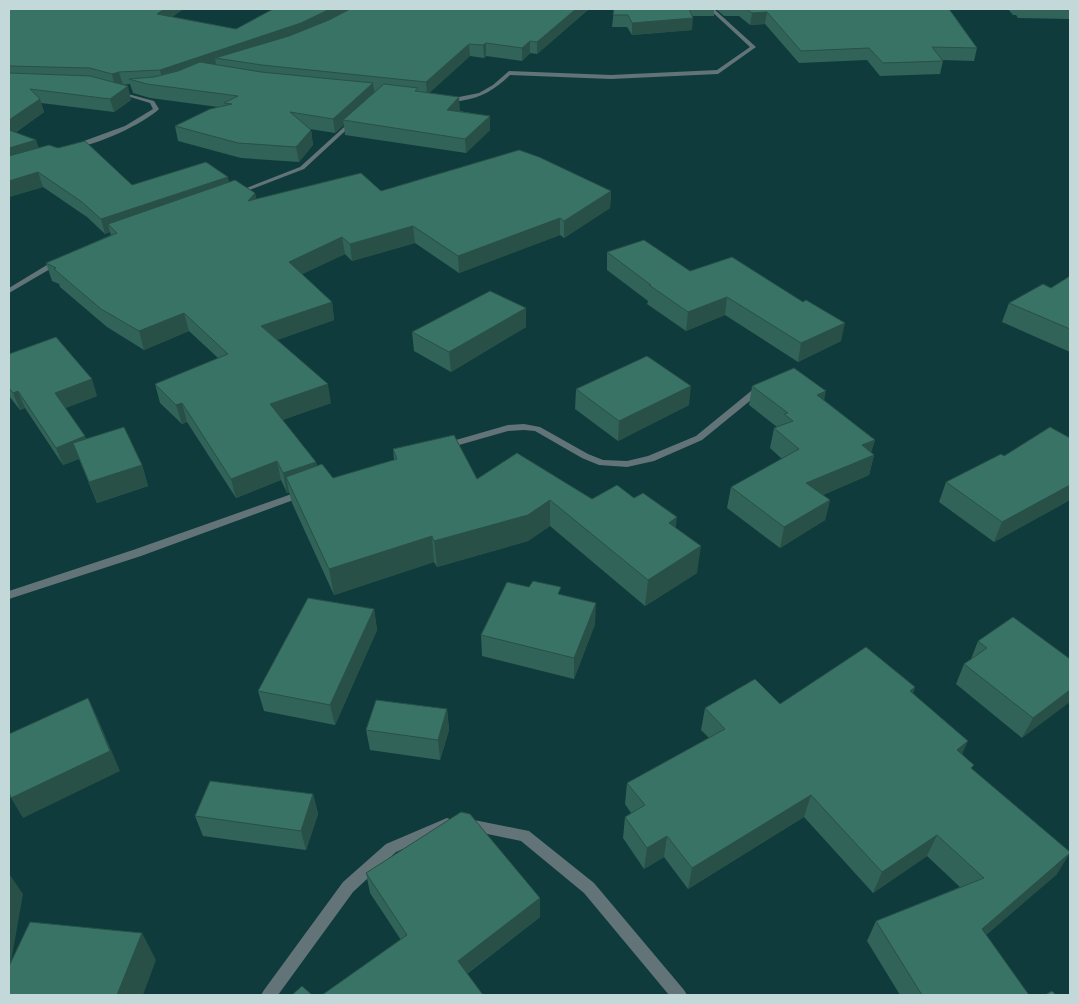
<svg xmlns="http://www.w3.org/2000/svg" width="1079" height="1004" font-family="'DejaVu Sans',sans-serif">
	<rect width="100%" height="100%" fill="#0f3b3c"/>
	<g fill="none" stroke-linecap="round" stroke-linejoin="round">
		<path fill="#637479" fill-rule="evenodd" d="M709 9H714L756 47 718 74 611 79 510 75C496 89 481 98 460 101 454 101 449 102 444 100L479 93 493 85 509 71 611 75 717 70 750 47Z
			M117 91 154 101 159 109C145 123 92 148 73 147V145L125 126 153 109 150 103 117 93Z
			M354 118 357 120 356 121 304 169 239 194 234 193 300 167Z
			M55 260H61L62 262 9 293V288Z
			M759 386 763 389 762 391 702 440 654 461 627 467 599 465 582 458 535 431 524 430 508 431 445 449 440 446 442 444 508 425 524 424 540 427 588 454 603 460 627 461 648 456 696 436 756 387Z
			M303 490 307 491 308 493 307 495 141 556 9 599V591L133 550Z
			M447 818 452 820 454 824 452 828 396 852 353 892 278 995H261L264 990 343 882 386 844Z
			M469 819 529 831 594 883 684 990 687 995H669L584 893 521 841 464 829 462 825 464 821Z"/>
	</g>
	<path fill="#316358" d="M9 9H183L172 17 236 29 273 9H589L537 54 530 53 522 61 486 56 484 58 470 56 429 93 460 111H459L490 116V130L466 153 345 135 344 125 335 133 310 129 311 130 313 145 299 162 241 158 178 141 175 126 218 107 150 98 133 93 130 84 122 85 131 100 114 112 41 103 44 112 15 133 36 140 38 148 132 185 229 182 255 193 256 199 381 191H611L610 208 564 238 560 235 459 273 415 243 352 261 345 254 302 274 332 302 334 320 277 340 331 403 282 420 316 462 317 466 333 478 394 460 393 449 477 479 592 499 634 498 675 528 697 573 645 606 550 526 528 541 437 567 434 562 334 595 292 503 289 492 287 493 281 480 236 498 187 422 182 424 160 403 155 384 218 358 189 331 144 350 107 327 60 287 59 284 52 281 46 263 111 235 110 232 105 234 87 217 43 187 9 197Z
		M614 9H714V16H692V30L632 35 627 27H612Z
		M716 9H949L977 48 974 61 942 60 943 61 940 74 880 76 867 60 799 63 765 24 750 25 739 16H724Z
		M1008 9H1070V19L1018 18 1016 15H1013Z
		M607 252 690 271 841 341 798 362 725 315 686 331 647 304 648 301 607 270Z
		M1070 276V352L1002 322 1009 303 1051 288Z
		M526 308V327L451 372 414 351 412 332Z
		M9 354 97 396 65 408 86 439 142 465 148 486 97 503 79 459 63 465 25 408 20 410 9 396Z
		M752 386 824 400 875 440 871 452 874 455 869 475 823 495 830 500 825 520 780 548 727 508 731 487 782 459 770 448 774 428 777 427 749 405Z
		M576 389 689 405 618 441 575 409Z
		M1070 438V500L994 542 939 502 946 482 1004 456Z
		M561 595 595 624 574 679 482 656 481 635Z
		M374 609 377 630 335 725 264 711 258 691Z
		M978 641 1070 659 1022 738 956 684 964 664 971 659Z
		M915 687 913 693 962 754 972 769 1057 874 986 935 1029 995H900L867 941 876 921 960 887 927 856 873 893 804 817 688 889 664 857 644 869 623 838 625 817 631 813 625 804 627 783 709 738 701 730 705 708 780 704Z
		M447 709 449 730 440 760 370 750 366 730Z
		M313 794 318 814 306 850 203 836 195 816Z
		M366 873 540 898V917L467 974 401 940 370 893Z"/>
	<path fill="#285047" d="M164 9H183L160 26 157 14Z
		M330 9H356L302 35 215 58 216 65 163 83 160 70Z
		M576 9H589L537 54V42Z
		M767 12 765 24 750 25 752 13Z
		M693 18 692 30 632 35V23Z
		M530 41V53L522 61V48Z
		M486 43V56L484 58 483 45Z
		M469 44 470 56 427 95 426 82Z
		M119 72 123 85 115 87 112 74Z
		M373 83 375 97 343 120 344 125 335 133 333 119Z
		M128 86 131 100 114 112 110 99Z
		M459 97 460 111 447 124V110Z
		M40 99 44 112 9 137V120Z
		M490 116V130L466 153 465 139Z
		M311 130 313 145 299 162 296 147Z
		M36 140 41 154 9 164V148Z
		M38 172 43 187 9 197V181Z
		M228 177 231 191 108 224 110 232 105 234 101 219Z
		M611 191 610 208 564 238V221Z
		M255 193 258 210 248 201Z
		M560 218V235L459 273 458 256Z
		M413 226 415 243 352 261 350 244Z
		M342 237 345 254 292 279 289 262Z
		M727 297 725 315 686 331 688 312Z
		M332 302 334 320 265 344 261 326Z
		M526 308V327L451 372 449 352Z
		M184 313 189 331 144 350 139 331Z
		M845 323 841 341 798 362 801 343Z
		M92 379 97 396 61 410 55 393Z
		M328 384 331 403 274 423 270 404Z
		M691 386 689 405 618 441 619 421Z
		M18 391 25 408 20 410 13 393Z
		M826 391 822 411 817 395Z
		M182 403 187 422 182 424 176 405Z
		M85 436 92 454 73 443 79 459 63 465 56 448Z
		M875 440 870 456 874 455 869 475 802 504 806 483 862 445Z
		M277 461 281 480 236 498 231 479Z
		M316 462 319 481 286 477 289 492 287 493 283 473Z
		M142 465 148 486 97 503 89 482Z
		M1070 485V500L994 542 1002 522Z
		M550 500V526L528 541 437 567 434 541Z
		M830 500 825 520 780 548 784 527Z
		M677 517 674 543 669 523Z
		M432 536 434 562 334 595 329 569Z
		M701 546 697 573 645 606 648 580Z
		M596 603 595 624 574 679V658Z
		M374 609 377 630 335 725 330 705Z
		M915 687 907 709 910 691Z
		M1070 690V702L1022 738 1033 718Z
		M88 698 98 719 120 771 23 818 11 798Z
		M447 709 449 730 440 760 438 740Z
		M968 741 958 763 957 750Z
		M313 794 318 814 306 850 301 831Z
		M811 795 804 817 688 889 692 868Z
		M937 835 927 856 873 893 882 872Z
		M667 836 664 857 644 869 647 848Z
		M1070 853 1057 874 970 949 982 929Z
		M10 875 23 894 11 962H9V880Z
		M540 898V917L460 979 458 961Z
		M142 933 156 960 143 995H117Z"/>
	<path fill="#397366" stroke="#285047" d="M9 9H164L157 14 236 29 273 9H330L301 23 160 70 119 72 112 74 90 68 9 66Z
		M350 9H576L537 42 530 41 522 48 486 43 483 45 469 44 426 82 262 65 215 58 289 36 329 20Z
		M614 9H689L693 18 632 23 628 15H613Z
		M746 9H949L977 48 932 47 943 61 883 63 869 48 801 51 767 12 752 13Z
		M200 62 261 72 373 83 333 119 290 112 311 130 296 147 238 143 175 126 210 109 232 104 224 103 238 96 147 84 129 79 154 77 178 71Z
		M9 73 90 76 128 86 110 99 30 89 40 99 9 120Z
		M384 84 418 88 415 91 459 97 447 110 490 116 465 139 343 120Z
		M9 130 36 140 9 148Z
		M85 141 132 185 206 162 228 177 101 219 82 202 38 172 9 181V156L49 145 58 148Z
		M519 150 539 157 611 191 564 221 560 218 458 256 413 226 350 244 342 237 289 262 332 302 261 326 328 384 270 404 316 462 283 473 277 461 231 479 182 403 176 405 155 384 228 354 184 313 139 331 101 309 54 269 56 268 46 263 117 233 108 224 235 180 255 193 248 201 361 173 381 191Z
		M644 240 690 271 732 257 803 302 806 300 845 323 801 343 727 297 688 312 649 285H651L607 252Z
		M1070 276V329L1009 303 1043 284 1051 288Z
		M490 291 526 308 449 352 412 332Z
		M56 337 92 379 55 393 85 436 56 448 18 391 13 393 9 388V354Z
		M647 356 691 386 619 421 576 389Z
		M794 368 826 391 817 395 875 440 862 445 874 455 806 483 830 500 784 527 731 487 799 449 774 428 793 421 784 414 788 413 752 386Z
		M124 427 142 465 89 482 73 443Z
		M1050 427 1070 438V485L1002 522 946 482 1001 454 1004 456Z
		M454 435 477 479 517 453 592 499 617 485 634 498 643 493 677 517 669 523 701 546 648 580 550 500 528 515 434 541 432 536 329 569 286 477 322 464 333 478 397 459 393 449Z
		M533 581 561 587 558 594 596 603 574 658 481 635 507 582 529 587Z
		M308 598 374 609 330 705 258 691Z
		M1013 617 1070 659V690L1033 718 964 664 987 648 978 641Z
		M866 647 915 687 910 691 968 741 957 750 974 765 971 768 1070 852V853L982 929 1029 995H922L876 921 984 878 937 835 882 872 811 795 692 868 667 836 647 848 625 817 645 805 627 783 725 729 705 708 755 679 780 704Z
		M88 698 110 751 11 798 9 792V734Z
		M376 700 447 709 438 740 366 730Z
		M210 781 313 794 301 831 195 816Z
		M461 812 470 814 540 898 458 961 483 995H322L407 935 366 873Z
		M30 922 142 933 117 995H9V966Z
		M302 986 312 995H292Z
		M1052 991 1056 995H1045Z"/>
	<rect width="1079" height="1004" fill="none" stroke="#c2d8d9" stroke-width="20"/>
</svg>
